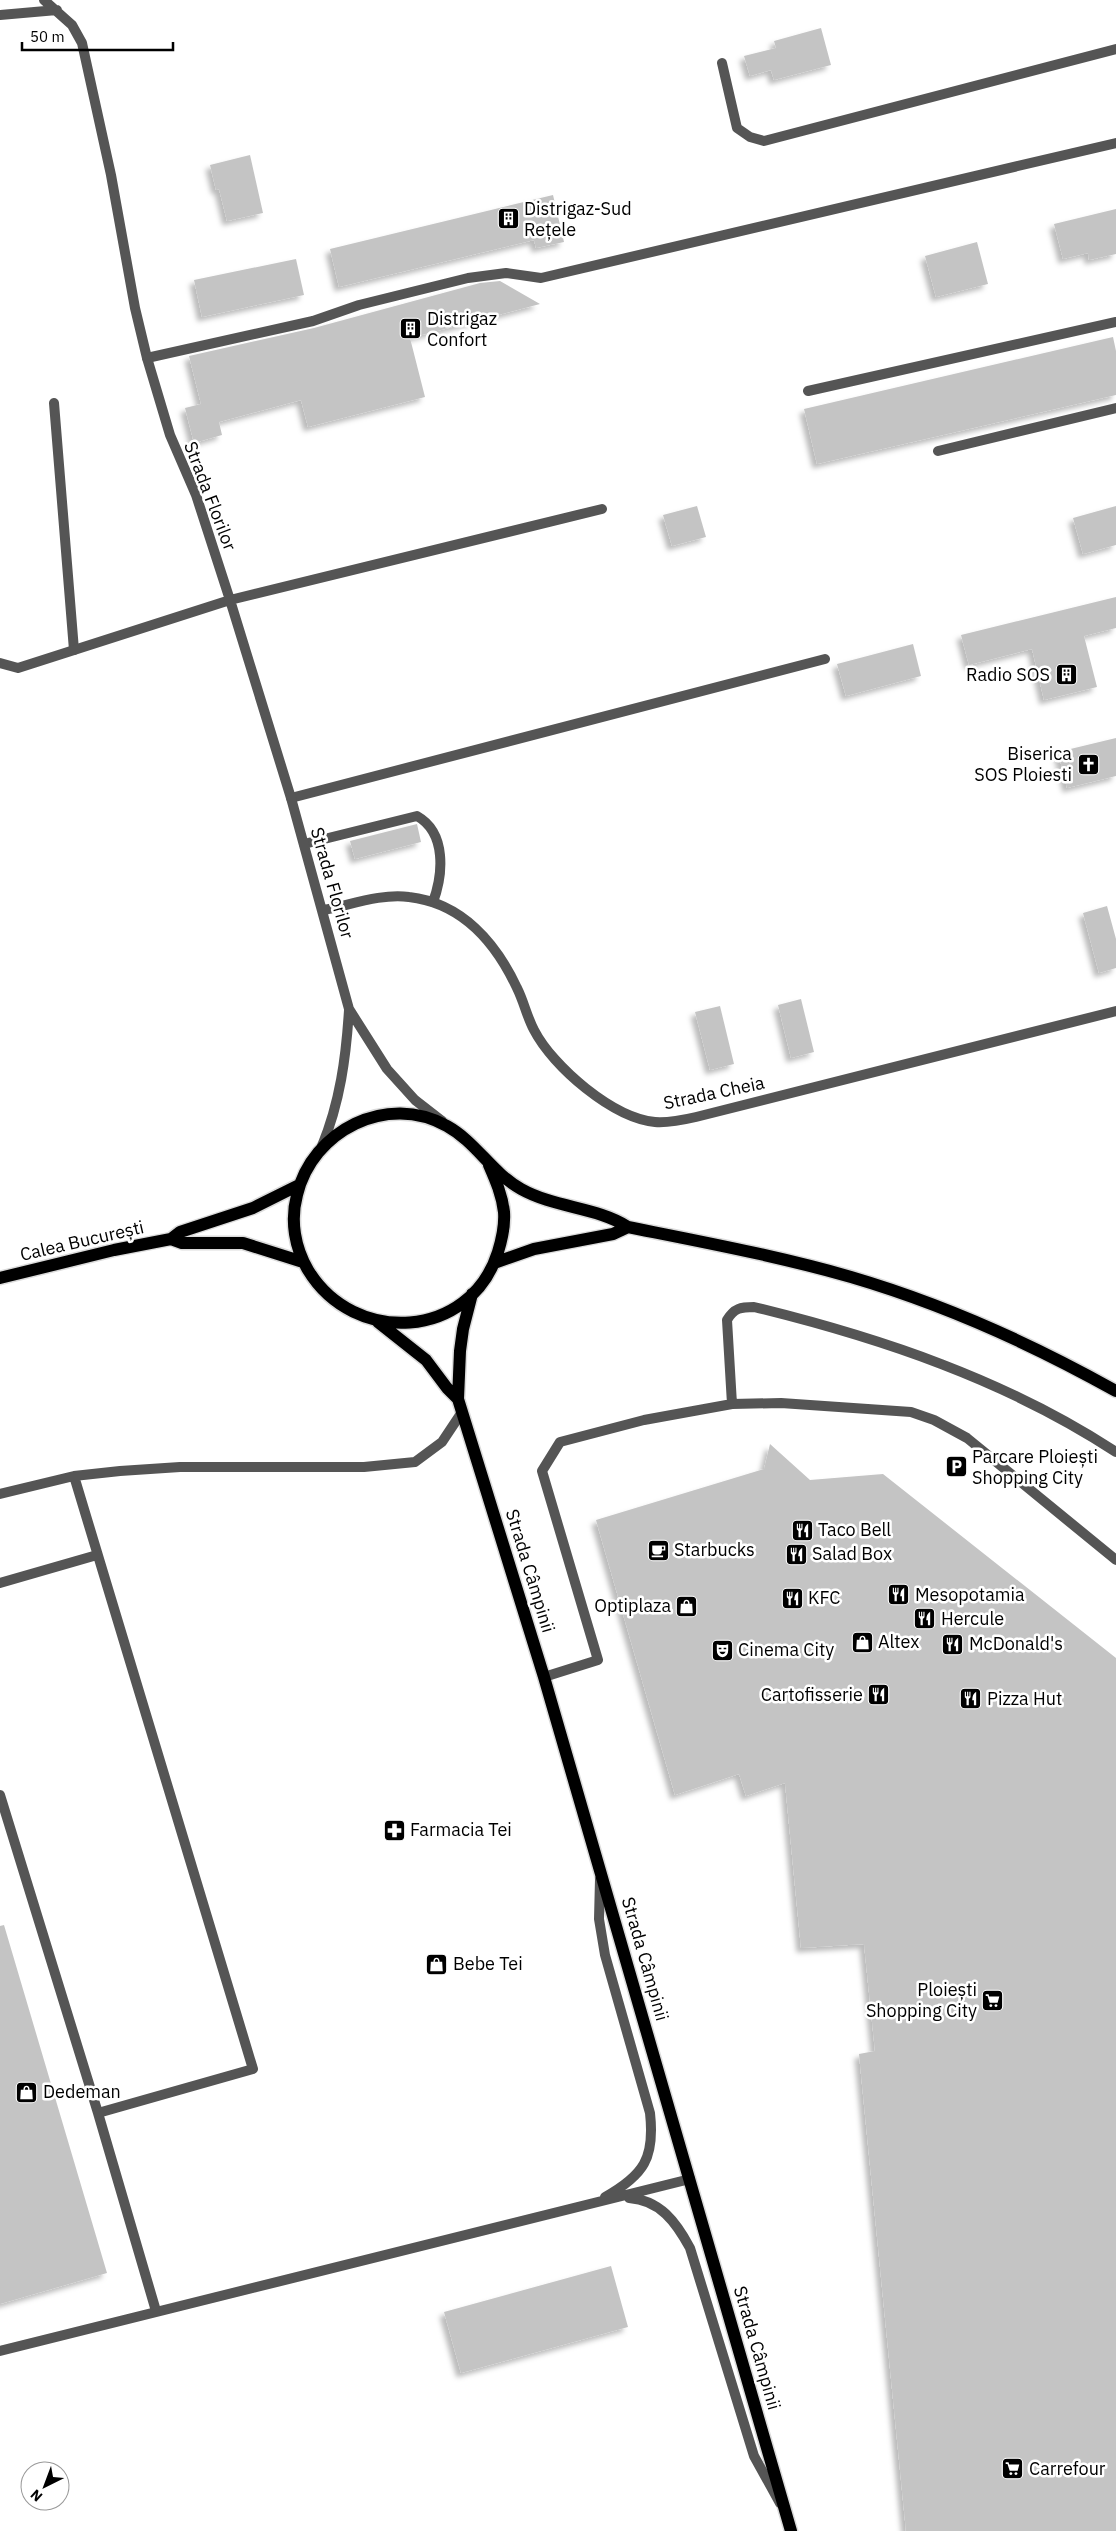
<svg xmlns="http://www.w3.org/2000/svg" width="1116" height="2531" font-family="'IBM Plex Sans',sans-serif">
	<defs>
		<filter id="shadow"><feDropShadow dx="-4.5" dy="4.5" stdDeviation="2.5" flood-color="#0004"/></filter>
	</defs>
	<rect width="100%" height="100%" fill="#fff"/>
	<path fill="#c4c4c4" filter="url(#shadow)" d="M821 28 831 65 774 80 771 70 750 76 744 56 776 48 774 41Z
		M250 155 263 213 227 221 219 189 216 190 210 165Z
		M553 195 564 242 536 248 534 240 339 287 330 249Z
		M1116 209V254L1089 260 1088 253 1063 259 1054 224Z
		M977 242 988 284 936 297 925 256Z
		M296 259 304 295 202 317 194 280Z
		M500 281 540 304 410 338 425 397 308 427 301 400 219 422 222 435 194 443 185 408 201 404 189 356 314 328 480 283Z
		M1113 337 1116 351V395L817 464 804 409Z
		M697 506 706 537 672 546 663 515Z
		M1116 506V545L1083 554 1073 518Z
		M1116 597V628L1084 636 1097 687 1044 700 1032 649 969 665 961 635Z
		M913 644 921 676 846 696 837 664Z
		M1116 738V776L1067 788 1058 752Z
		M417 824 421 842 355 859 350 841Z
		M1107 906 1116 939V968L1099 973 1083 913Z
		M801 999 814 1052 791 1058 778 1005Z
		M720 1006 734 1064 710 1070 695 1012Z
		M770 1444 810 1480 883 1474 1116 1658V2531H906L859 2054 875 2051 864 1944 801 1948 785 1783 746 1796 739 1774 675 1795 596 1520 764 1469Z
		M4 1925 107 2273 0 2304V1926Z
		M611 2266 628 2327 461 2373 444 2312Z"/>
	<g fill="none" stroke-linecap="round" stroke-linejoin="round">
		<defs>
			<path id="primary" d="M489 1165C496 1181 502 1195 504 1212 505 1225 502 1239 498 1252 470 1340 354 1346 308 1270 295 1248 290 1221 297 1195 312 1131 387 1092 447 1126 476 1142 492 1173 521 1189 555 1208 597 1207 628 1227 703 1242 778 1256 851 1277 943 1304 1032 1344 1116 1391
				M171 1239 182 1243H243L303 1262
				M494 1263 534 1249 613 1234 628 1227
				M0 1278 114 1250 171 1239 180 1232 253 1208 299 1185
				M472 1294 463 1329 460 1351 458 1399 544 1677 791 2531
				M378 1322 426 1360 447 1388 458 1399"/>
		</defs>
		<use href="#primary" stroke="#dbdbdb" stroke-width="15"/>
		<path stroke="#555" stroke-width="10" d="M722 63 737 128 750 137 764 141 1116 49
			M147 358 313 321 359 305 468 278 506 273 541 278 1116 143
			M808 391 1116 322
			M54 403 74 650
			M938 451 1116 408
			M291 798 825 659
			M304 844 417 816C447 833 443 875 433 902
			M732 1404 727 1320C734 1308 741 1307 754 1307 881 1338 1006 1380 1116 1452
			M74 1476 253 2069 98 2113 156 2311
			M0 1494 74 1476 120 1471 180 1467H364L415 1462 442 1442 462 1412
			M0 1583 97 1555
			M544 1677 598 1660 542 1471 560 1442 644 1420 732 1404 781 1403 911 1412 934 1420 967 1438 1116 1560
			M0 1795 98 2113
			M600 1879 599 1919 605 1955 650 2113C655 2158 644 2175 605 2197
			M629 2198C660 2200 676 2222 690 2248L754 2456 780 2503
			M0 2351 690 2179"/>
		<path stroke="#555" stroke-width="10" d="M44 0 72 25 82 43 111 175 135 308 147 358 170 435 196 495 230 600 291 798 349 1009 387 1069 415 1100 442 1121
			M0 15 57 10
			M0 663 18 668 230 600 602 509
			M324 910C350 905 382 893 409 897 462 903 496 943 517 988 524 1002 527 1017 534 1030 553 1067 613 1118 655 1122 668 1123 683 1120 696 1117L1116 1011
			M322 1146C340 1102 346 1058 349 1010"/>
		<use href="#primary" stroke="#000" stroke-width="12"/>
	</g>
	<defs>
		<symbol id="building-square" viewBox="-11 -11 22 22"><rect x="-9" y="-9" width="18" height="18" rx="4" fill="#000" stroke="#fff"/><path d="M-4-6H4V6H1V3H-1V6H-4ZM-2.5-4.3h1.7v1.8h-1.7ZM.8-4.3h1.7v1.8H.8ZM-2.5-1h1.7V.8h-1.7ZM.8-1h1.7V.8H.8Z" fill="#fff"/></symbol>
		<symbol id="church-square" viewBox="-11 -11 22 22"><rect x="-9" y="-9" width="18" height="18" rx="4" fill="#000" stroke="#fff"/><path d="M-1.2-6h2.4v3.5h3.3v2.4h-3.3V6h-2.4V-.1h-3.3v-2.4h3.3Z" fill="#fff"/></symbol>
		<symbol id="parking-square" viewBox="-11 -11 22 22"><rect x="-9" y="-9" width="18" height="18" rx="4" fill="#000" stroke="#fff"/><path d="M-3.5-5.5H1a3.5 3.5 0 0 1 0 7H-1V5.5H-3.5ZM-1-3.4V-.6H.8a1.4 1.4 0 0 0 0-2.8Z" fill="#fff"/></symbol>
		<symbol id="restaurant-square" viewBox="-11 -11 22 22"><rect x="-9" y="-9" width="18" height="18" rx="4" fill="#000" stroke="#fff"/><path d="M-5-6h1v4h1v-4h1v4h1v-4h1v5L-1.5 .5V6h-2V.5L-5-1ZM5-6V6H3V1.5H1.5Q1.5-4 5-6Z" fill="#fff"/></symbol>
		<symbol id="cafe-square" viewBox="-11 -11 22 22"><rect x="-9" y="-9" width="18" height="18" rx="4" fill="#000" stroke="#fff"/><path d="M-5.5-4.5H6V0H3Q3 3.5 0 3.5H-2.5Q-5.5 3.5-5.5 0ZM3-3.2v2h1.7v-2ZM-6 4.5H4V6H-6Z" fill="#fff"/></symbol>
		<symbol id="shop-square" viewBox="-11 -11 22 22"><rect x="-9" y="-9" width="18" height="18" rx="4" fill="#000" stroke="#fff"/><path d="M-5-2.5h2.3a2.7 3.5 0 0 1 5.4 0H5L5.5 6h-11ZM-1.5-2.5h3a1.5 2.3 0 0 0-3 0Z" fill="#fff"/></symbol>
		<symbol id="theatre-square" viewBox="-11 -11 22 22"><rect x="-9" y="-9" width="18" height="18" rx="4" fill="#000" stroke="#fff"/><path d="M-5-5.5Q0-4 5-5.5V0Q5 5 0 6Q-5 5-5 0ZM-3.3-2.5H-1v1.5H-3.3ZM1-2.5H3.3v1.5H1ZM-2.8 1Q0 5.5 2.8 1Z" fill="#fff"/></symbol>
		<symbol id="pharmacy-square" viewBox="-11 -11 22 22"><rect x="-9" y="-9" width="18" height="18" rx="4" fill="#000" stroke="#fff"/><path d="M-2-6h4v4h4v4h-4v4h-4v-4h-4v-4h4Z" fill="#fff"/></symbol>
		<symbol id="supermarket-square" viewBox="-11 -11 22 22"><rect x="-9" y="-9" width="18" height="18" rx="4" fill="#000" stroke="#fff"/><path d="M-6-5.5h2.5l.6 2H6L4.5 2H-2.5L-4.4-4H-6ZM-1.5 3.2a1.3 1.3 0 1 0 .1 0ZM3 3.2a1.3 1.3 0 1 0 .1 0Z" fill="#fff"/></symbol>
	</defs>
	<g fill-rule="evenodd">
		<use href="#building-square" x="496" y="206" width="25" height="25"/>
		<use href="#building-square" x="398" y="316" width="25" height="25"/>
		<use href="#building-square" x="1054" y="662" width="25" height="25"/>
		<use href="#church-square" x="1076" y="752" width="25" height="25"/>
		<use href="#parking-square" x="944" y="1454" width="25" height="25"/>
		<use href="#restaurant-square" x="790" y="1518" width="25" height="25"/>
		<use href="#cafe-square" x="646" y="1538" width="25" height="25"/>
		<use href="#restaurant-square" x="784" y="1542" width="25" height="25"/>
		<use href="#restaurant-square" x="886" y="1582" width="25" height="25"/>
		<use href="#restaurant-square" x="780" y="1586" width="25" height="25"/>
		<use href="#shop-square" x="674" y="1594" width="25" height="25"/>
		<use href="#restaurant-square" x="912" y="1606" width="25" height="25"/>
		<use href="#shop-square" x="850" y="1630" width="25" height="25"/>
		<use href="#restaurant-square" x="940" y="1632" width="25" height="25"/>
		<use href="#theatre-square" x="710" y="1638" width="25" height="25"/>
		<use href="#restaurant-square" x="866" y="1682" width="25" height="25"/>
		<use href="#restaurant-square" x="958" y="1686" width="25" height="25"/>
		<use href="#pharmacy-square" x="382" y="1818" width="25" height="25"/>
		<use href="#shop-square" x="424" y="1952" width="25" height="25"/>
		<use href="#supermarket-square" x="980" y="1988" width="25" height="25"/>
		<use href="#shop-square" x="14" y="2080" width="25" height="25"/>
		<use href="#supermarket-square" x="1000" y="2456" width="25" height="25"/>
	</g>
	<g text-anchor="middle" stroke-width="5" stroke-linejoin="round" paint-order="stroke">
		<g font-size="18" fill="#000" stroke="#fff" text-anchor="start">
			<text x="524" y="215">Distrigaz-Sud<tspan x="524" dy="21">Rețele</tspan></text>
			<text x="427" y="325">Distrigaz<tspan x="427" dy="21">Confort</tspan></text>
			<text x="1050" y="681" text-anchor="end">Radio SOS</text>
			<text x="1072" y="760" text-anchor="end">Biserica<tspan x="1072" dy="21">SOS Ploiesti</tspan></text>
			<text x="972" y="1463">Parcare Ploiești<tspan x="972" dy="21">Shopping City</tspan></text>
			<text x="818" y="1536">Taco Bell</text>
			<text x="674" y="1556">Starbucks</text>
			<text x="812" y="1560">Salad Box</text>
			<text x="915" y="1601">Mesopotamia</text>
			<text x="808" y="1604">KFC</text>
			<text x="671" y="1612" text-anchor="end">Optiplaza</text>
			<text x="941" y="1625">Hercule</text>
			<text x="878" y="1648">Altex</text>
			<text x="969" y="1650">McDonald's</text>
			<text x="738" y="1656">Cinema City</text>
			<text x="863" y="1701" text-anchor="end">Cartofisserie</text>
			<text x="987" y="1705">Pizza Hut</text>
			<text x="410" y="1836">Farmacia Tei</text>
			<text x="453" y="1970">Bebe Tei</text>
			<text x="977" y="1996" text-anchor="end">Ploiești<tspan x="977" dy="21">Shopping City</tspan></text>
			<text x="43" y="2098">Dedeman</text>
			<text x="1029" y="2475">Carrefour</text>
		</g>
		<g font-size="18" fill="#000" stroke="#fff">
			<text transform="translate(210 496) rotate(69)" y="6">Strada Florilor</text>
			<text transform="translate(332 883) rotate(74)" y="6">Strada Florilor</text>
			<text transform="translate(714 1093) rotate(-12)" y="6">Strada Cheia</text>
			<text transform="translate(82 1241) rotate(-13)" y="6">Calea București</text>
			<text transform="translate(530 1571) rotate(73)" y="6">Strada Câmpinii</text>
			<text transform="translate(645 1959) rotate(74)" y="6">Strada Câmpinii</text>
			<text transform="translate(757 2348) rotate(74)" y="6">Strada Câmpinii</text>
		</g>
	</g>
	<g transform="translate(45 2486) rotate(222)"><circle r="24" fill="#ffffff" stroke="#999999"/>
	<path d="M0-4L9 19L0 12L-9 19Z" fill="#000000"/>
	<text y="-8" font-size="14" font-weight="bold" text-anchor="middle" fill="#000000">N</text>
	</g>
	<path d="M22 42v8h151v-8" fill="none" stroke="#000000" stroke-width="2.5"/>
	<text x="30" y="42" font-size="15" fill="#000000" stroke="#ffffff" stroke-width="4" paint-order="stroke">50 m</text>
</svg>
